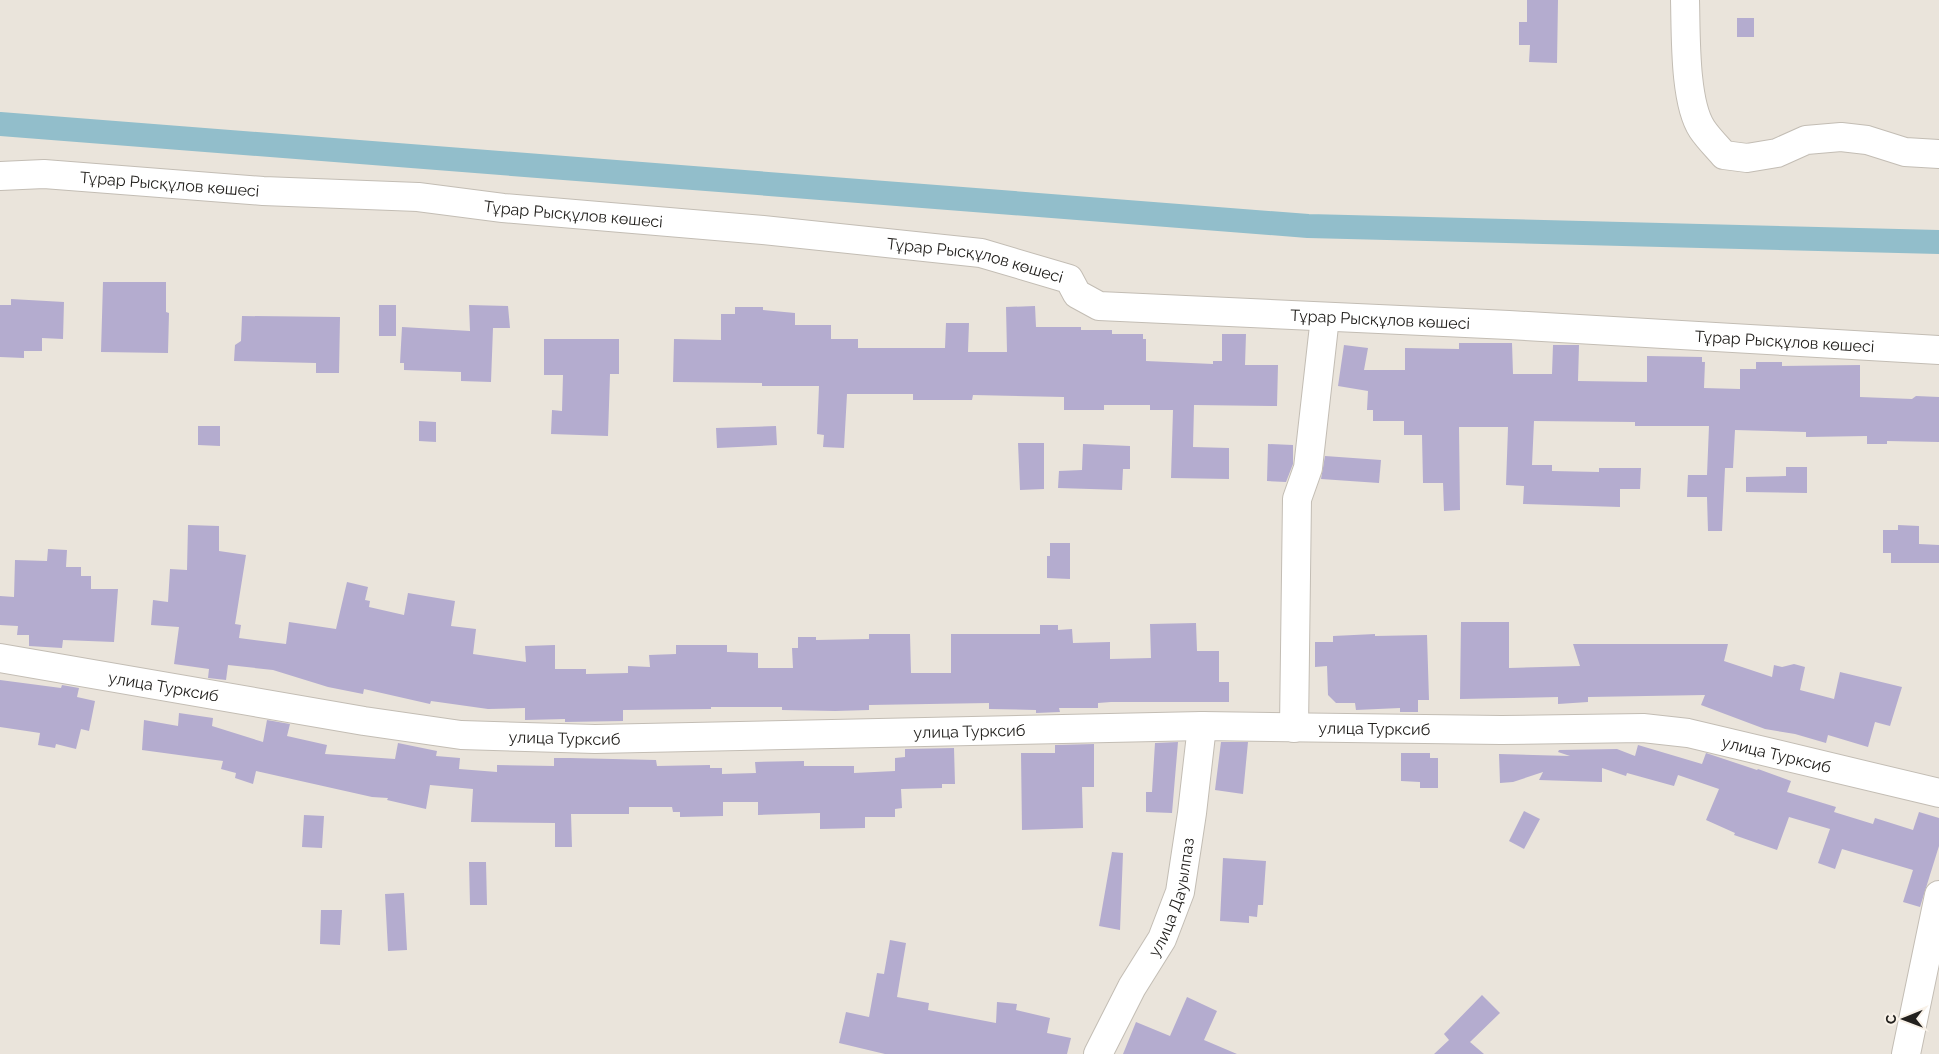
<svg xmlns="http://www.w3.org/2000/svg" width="1939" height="1054" font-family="Raleway,sans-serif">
	<rect width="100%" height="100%" fill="#eae4db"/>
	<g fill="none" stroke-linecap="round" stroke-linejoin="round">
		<path stroke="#92becb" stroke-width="24" d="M0 124 1308 226 1939 242"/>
	</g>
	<path fill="#b4accf" d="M1527 0H1558L1557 63 1529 62 1530 45H1519V22H1527Z
		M1737 18H1754V37H1737Z
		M103 282H166V312L169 313 168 353 101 352Z
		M11 299 64 302 63 339 42 338V351H24V358L0 357V305H11Z
		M379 305H396V336H379Z
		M469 305 508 306 510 328H493L491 382 461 381V372L404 370V363H400L402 327 470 331Z
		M1035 306 1036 327H1081V330H1112V334H1143V339H1146V361L1213 364V361H1222V334H1246L1245 365H1278L1277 406 1194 405 1193 447 1229 448V479L1171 478 1173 410H1150V405H1104V410H1064V397L973 395 972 400H913V394H847L844 448 823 447 824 435 817 434 819 386H762V383L673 382 674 339 721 340V314H735V307H763V310L795 313V325H831V339H858V348H945L946 323H969L968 352H1007L1006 307Z
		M242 316 340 317 339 373H316V363L234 361 235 345 241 341Z
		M544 339H619V374H610L608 436 551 434 552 410 562 411 563 375H544Z
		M1459 343H1512L1513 374H1552L1553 345H1579L1578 381 1647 382V356L1702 357V362H1705L1704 388 1740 389V369H1756V362H1782V366L1860 365V397L1912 399 1916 396 1939 397V442L1887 441V444H1867V436L1806 437V432L1735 430 1733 468H1725L1722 531H1708L1707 497H1687L1688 475H1707L1709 426H1635V422L1534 421 1532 465H1552V471L1599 472V468H1641L1640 489H1620V507L1523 504 1524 486 1506 485 1508 427H1459L1460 510 1444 511 1443 483H1423L1422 435H1404V421H1373V410H1367L1368 391 1338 386 1344 345 1368 348 1364 370H1405V348L1459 349Z
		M419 421 436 422V442L419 441Z
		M198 426H220V446L198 445Z
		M776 426 777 445 717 448 716 428Z
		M1018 443H1044V489L1020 490Z
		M1083 444 1130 446V469H1123L1122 490 1058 488 1059 471 1082 470Z
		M1268 444 1293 445V464L1286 482 1267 481Z
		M1325 456 1381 460 1379 483 1321 479Z
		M1786 467H1807V493L1746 492V477L1786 476Z
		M188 525 219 526V551L246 555 235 624 241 625 239 638 286 644 289 622 336 629 347 582 368 587 365 600 370 601 369 607 404 615 408 593 455 601 451 626 476 629 473 654 526 662 525 646 555 645V669H586V674L628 673V666L650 667 649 655 676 654V645H727V652L758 653V668H793L792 648H798V637H816V640L869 639V634H910L911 673H951V634H1040V625H1058V630L1072 629 1073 643 1110 642V659L1151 658 1150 624 1196 623 1197 651H1219V682H1229V702H1111L1098 703V708H1059L1060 712 1036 713V710L989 709V703L869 705V710L835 711 782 710V707H711V709L623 710V721L565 722V719L525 720V708L488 709 431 701 430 704 364 689 363 694 328 687 273 670 228 665 226 680 208 678 209 669 174 664 179 627 151 625 153 600 168 602 170 569 187 570Z
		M1898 525 1919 526V544L1939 545V563H1891V553H1883V530H1898Z
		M1050 543H1070V579L1047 578V556H1050Z
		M48 549 67 550 66 567H81V576H91V589H118L114 642 63 640 62 648 29 646V635H17L18 626 0 625V596L14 597 15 560 47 561Z
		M1461 622H1509V668L1580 666 1573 644H1728L1724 661 1772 677 1774 665 1782 667 1794 664 1805 667 1800 690 1834 699 1840 672 1902 687 1890 726 1875 722 1868 747 1828 735 1826 743 1795 734 1765 729 1701 705 1705 695 1588 697V702L1558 704V697L1460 699Z
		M1375 634V636L1427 635 1429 700H1418V712H1400V708L1356 710 1355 703H1336L1328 695 1327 666 1315 667V642H1333V636Z
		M0 680 61 688 62 685 79 688 77 697 95 701 89 731 81 729 76 749 56 744 55 748 38 745 40 733 0 727Z
		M179 713 213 718 212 726 263 742 267 720 290 724 287 736 327 745 325 754 395 759 398 743 437 751 436 756 460 758 459 769 497 772V765L554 766V758H570L656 760 657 766 710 765V768H722V774L756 773 755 762 804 761V766H854V773L895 771V758L905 757V749L954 748 955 784H942V788L901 789 902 808 895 809V817H865V828L820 829V813L758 815V802H723V816L680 817V812H673L672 807H629V814H571L572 847H555V823L471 822 473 789 430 785 426 809 387 800 388 798 372 797 256 771 253 784 235 778 236 773 221 769 223 761 142 750 144 720 178 726Z
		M1178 742 1172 813 1146 812V792H1152L1155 743Z
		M1221 742H1248L1243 794 1215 790Z
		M1094 744V787H1082L1083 828 1022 830 1021 753H1055V745Z
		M1638 745 1702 764 1706 753 1757 770 1758 769 1791 781 1787 792 1836 807 1834 812 1873 824 1875 818 1913 830 1919 812 1939 818V846L1920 907 1903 902 1913 870 1842 849 1835 869 1818 863 1830 829 1789 817 1777 850 1734 835 1735 833 1706 820 1719 789 1678 775 1674 786 1627 773 1626 776 1602 768V782L1539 780 1543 772 1513 782 1500 783 1499 754 1570 756 1558 752 1559 750 1617 749 1635 756Z
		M1401 753H1430V758H1438V788H1420V782L1401 781Z
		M1524 811 1540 819 1524 849 1509 841Z
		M304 815 324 816 322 848 302 847Z
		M1112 852 1123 853 1120 930 1099 926Z
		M1223 858 1266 861 1263 905H1258L1257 917 1249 916V923L1220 921Z
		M469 862H486L487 905H470Z
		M404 893 407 950 388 951 385 894Z
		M321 910H342L340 945 320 944Z
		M890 940 906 943 897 997 929 1003 928 1010 996 1023 997 1002 1017 1004 1016 1010 1050 1018 1047 1033 1071 1038 1067 1054H885L839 1043 846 1012 869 1017 877 973 884 974Z
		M1482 995 1500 1013 1470 1042 1484 1054H1434L1449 1040 1444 1034Z
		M1187 997 1217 1011 1204 1040 1237 1054H1123L1136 1022 1170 1036Z"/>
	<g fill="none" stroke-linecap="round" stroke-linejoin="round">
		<defs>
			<g id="minor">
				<path d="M1685 0C1686 32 1684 102 1702 129 1708 138 1717 147 1724 155L1747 158 1777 153 1806 140 1841 137 1867 140 1905 152 1939 154"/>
				<path id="s1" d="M0 176 44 174 263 191 418 197 503 208 763 230 981 253 1069 279 1077 294 1099 306 1509 325 1939 350"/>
				<path id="s2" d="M0 658 364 721 461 735 595 739 1202 726 1501 730 1643 728 1688 733 1939 793"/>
				<path d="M1294 728 1297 499 1308 468 1325 317"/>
				<path id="s3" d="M1098 1054 1132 987 1162 939 1180 892 1192 813 1202 726"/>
				<path d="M1906 1054 1939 895"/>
			</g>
		</defs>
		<use href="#minor" stroke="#c3bdb4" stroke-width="30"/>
		<use href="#minor" stroke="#fff" stroke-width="28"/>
	</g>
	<g text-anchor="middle" stroke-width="5" stroke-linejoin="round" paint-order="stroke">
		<g font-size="16" fill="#22201d" stroke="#f8f1e8">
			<text dy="6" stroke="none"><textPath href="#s1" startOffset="170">Тұрар Рысқұлов көшесі</textPath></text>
			<text dy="6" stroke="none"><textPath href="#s1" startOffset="575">Тұрар Рысқұлов көшесі</textPath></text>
			<text dy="6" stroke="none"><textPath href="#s1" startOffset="980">Тұрар Рысқұлов көшесі</textPath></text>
			<text dy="6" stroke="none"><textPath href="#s1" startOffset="1400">Тұрар Рысқұлов көшесі</textPath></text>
			<text dy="6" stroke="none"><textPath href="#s1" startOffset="1805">Тұрар Рысқұлов көшесі</textPath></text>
			<text dy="6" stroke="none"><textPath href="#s2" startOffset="166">улица Турксиб</textPath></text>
			<text dy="6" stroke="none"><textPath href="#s2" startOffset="976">улица Турксиб</textPath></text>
			<text dy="6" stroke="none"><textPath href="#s2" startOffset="1381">улица Турксиб</textPath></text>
			<text dy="6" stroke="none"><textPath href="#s2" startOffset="571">улица Турксиб</textPath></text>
			<text dy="6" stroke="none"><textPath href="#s2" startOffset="1786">улица Турксиб</textPath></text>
			<text dy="6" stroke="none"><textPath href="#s3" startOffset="175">улица Дауылпаз</textPath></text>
		</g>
	</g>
	<g transform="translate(1904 1019) rotate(269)" stroke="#f8f1e8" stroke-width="4" paint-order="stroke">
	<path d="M0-4L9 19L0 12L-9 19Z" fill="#22201d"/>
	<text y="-8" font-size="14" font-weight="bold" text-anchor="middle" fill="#22201d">С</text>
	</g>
</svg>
